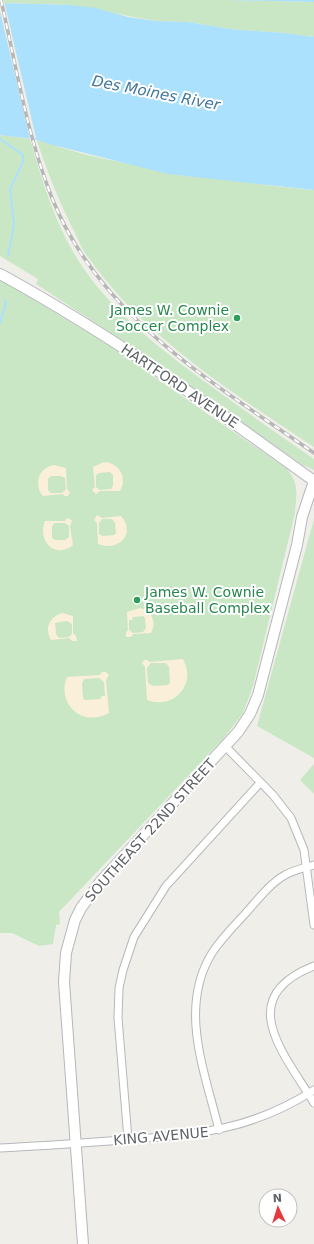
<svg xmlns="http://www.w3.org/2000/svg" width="314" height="1244" font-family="'DejaVu Sans',sans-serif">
	<rect width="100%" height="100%" fill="#f0eee8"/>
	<path fill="#c9e7c5" d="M0 0H228L314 2V37L285 33 230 29 188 22 155 21 70 5 0 3Z
		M0 135 30 139C44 187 57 231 86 272 117 315 158 347 201 379 238 406 276 433 314 459V470L303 465 169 371 36 284 38 279 0 256Z
		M36 138C77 156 125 163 169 170 217 178 265 186 314 190V447C234 394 144 337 88 257 82 250 79 241 75 233 59 202 47 171 36 138Z
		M0 279 110 346 287 469C300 485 296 494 295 513L253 686 243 713 224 738 59 912 60 924 56 925 53 944 39 946 12 933H0Z
		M314 519V758L257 726Z
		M314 764V794L300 780Z"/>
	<path fill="#faefd9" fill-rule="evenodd" d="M104 462C119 463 128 477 120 491H100L96 494 92 490 95 487 93 467ZM110 472 113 475V486L111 489 100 490 96 487V475L99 473Z
		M54 465 66 468 67 489 70 492 68 496H65L62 494 43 496C33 484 39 467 54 465ZM61 476 65 478 66 489 62 493H51L48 490V479L51 476Z
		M97 515 102 518 121 516C137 534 118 552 98 544L97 523 94 520ZM102 519H112L115 523 116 533 114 535 103 536 99 534V523Z
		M67 518 72 520 70 526 73 545C55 560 37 541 45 521H65ZM54 523H65L69 526V537L65 540H55L52 538V527Z
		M140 608C152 611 157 622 151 633L133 634 131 637H126V633L128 630 127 612ZM143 616 145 618 146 628 143 632 133 633 129 630V620H132L133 617Z
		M62 613 73 616V633L76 636 77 641H72L69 638 51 640C44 629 49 617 62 613ZM67 621 72 624V634L69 637 59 638 56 634 55 623Z
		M145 659 150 662 183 659C197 684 174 710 147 700L145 667 142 663ZM151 663H166L169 667 170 682 168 685 153 686 148 683 147 668Z
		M102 672H106L109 675 106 680 109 713C83 728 56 704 67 677L100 675ZM99 678 104 682 105 696H102L100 699 85 700 83 698 82 683 84 679Z"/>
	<path fill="#ace1fd" d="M228 0H314V2Z
		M0 3 70 5 96 8 128 17 155 21 188 22 230 29 285 33 314 37V190L168 174 49 144C34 137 17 138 0 135Z"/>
	<path fill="#f0eee8" d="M0 1H4L36 138 30 139 0 11Z"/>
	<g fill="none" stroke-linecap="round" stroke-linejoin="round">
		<path stroke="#ace1fd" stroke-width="2" d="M0 139 23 155V162L10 189 14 224 8 256
			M0 323 6 303 5 300"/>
		<defs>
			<path id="street" d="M225 746 273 795 291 818 304 850 314 925
				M314 966C233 998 284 1053 314 1103
				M219 1130C205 1072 178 1008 212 953 221 939 233 927 244 915 256 902 269 884 285 875 294 870 304 868 314 865
				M128 1139 118 1018 119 988 123 970 134 937 166 886 260 783
				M0 1148C42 1146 83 1143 125 1140 198 1134 250 1131 314 1090"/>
			<path id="secondary" d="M0 274C110 334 212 407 314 481
				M83 1244 64 982 66 953 75 920 81 908 101 881 238 732 250 714 258 695 297 545 302 517 314 481"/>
		</defs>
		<use href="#street" stroke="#b5b8bb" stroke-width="9"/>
		<use href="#secondary" stroke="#b4b7bb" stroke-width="12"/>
		<use href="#street" stroke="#fff" stroke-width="7"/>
		<use href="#secondary" stroke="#fff" stroke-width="10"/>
		<defs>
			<path id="rail" d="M1 0C16 66 27 135 52 198 100 318 214 383 314 453"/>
		</defs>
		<use href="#rail" stroke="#b6b7b7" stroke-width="3.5"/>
		<use href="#rail" stroke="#fff" stroke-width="2" stroke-dasharray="6" stroke-linecap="butt"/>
	</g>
	<g fill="#2e9e5b" stroke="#fff" stroke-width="1.5">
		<circle cx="237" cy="318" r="4"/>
		<circle cx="137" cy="600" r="4"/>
	</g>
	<g text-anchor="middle" stroke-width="4" stroke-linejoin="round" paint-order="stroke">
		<g font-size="14" fill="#27864d" stroke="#fff" text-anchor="end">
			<text x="229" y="315">James W. Cownie<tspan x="229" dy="16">Soccer Complex</tspan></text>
			<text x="145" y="597" text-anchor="start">James W. Cownie<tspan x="145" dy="16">Baseball Complex</tspan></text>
		</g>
		<g font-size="14" fill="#5f6367" stroke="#fff">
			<text transform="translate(180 386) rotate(34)" y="5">HARTFORD AVENUE</text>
			<text transform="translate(150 830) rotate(-48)" y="5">SOUTHEAST 22ND STREET</text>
			<text transform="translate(161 1136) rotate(-5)" y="5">KING AVENUE</text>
		</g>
		<g font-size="15" font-style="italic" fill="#41779e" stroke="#fff">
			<text transform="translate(156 93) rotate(11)" y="5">Des Moines River</text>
		</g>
	</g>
	<g transform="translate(278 1208) rotate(356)"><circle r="19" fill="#ffffff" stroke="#bfc1c2"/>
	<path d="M0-3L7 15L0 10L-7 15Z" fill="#e5393d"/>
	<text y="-6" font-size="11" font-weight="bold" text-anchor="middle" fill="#5f6367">N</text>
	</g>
</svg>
